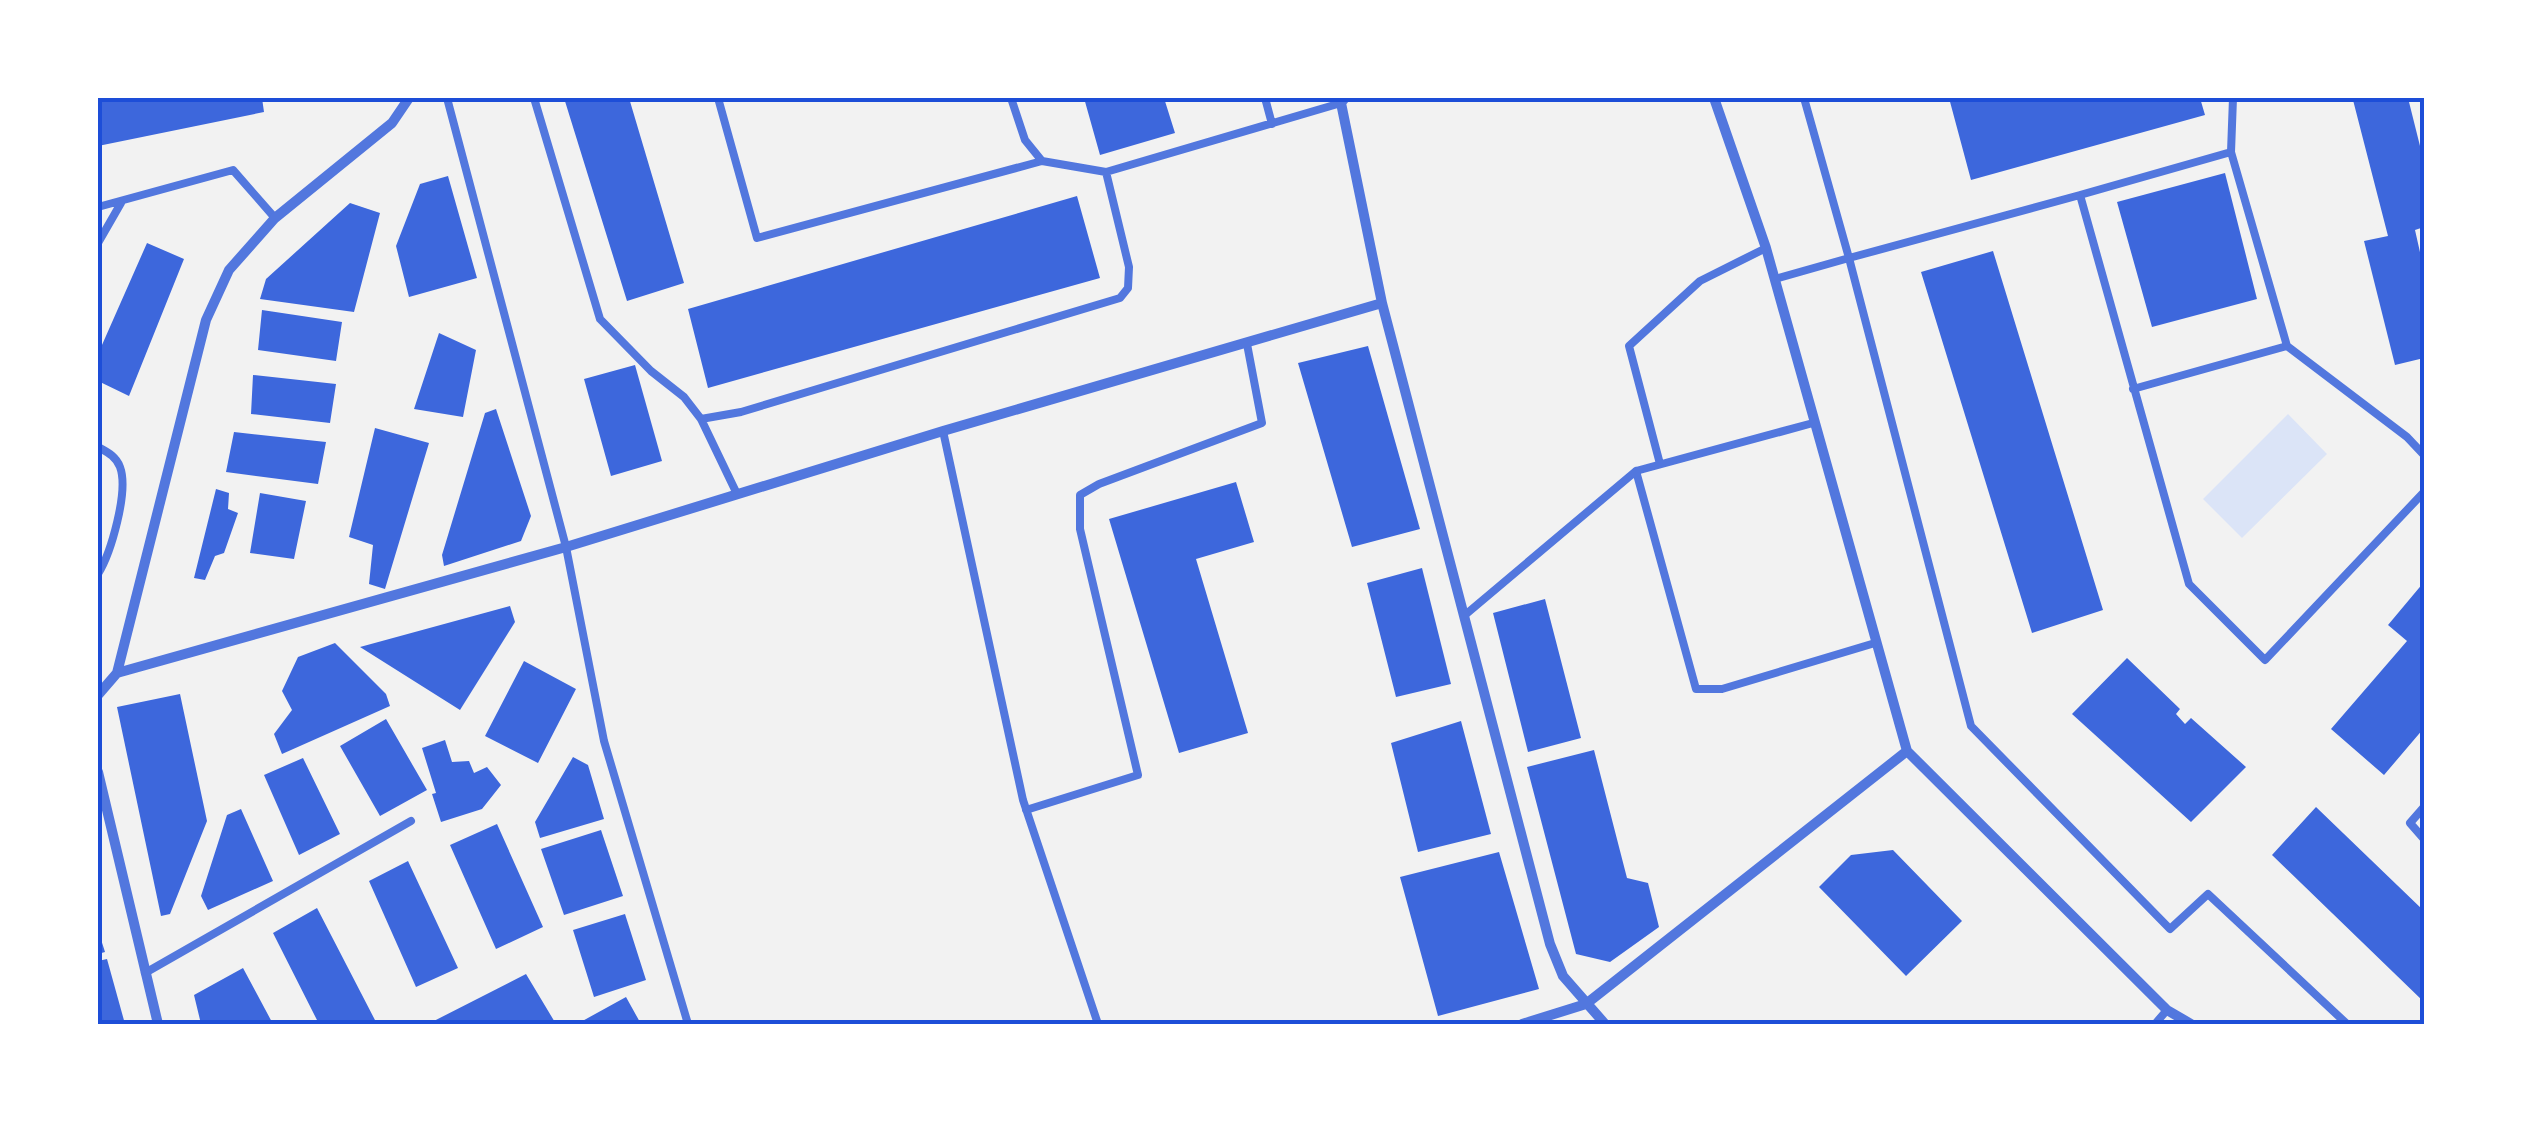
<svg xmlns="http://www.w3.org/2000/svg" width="2522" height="1122" font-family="Barlow,sans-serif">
	<rect width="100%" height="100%" fill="#f2f2f2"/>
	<path fill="#dbe4f7" d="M2288 414 2327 454 2242 538 2203 499Z"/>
	<path fill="#3d67dc" d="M98 98H262L264 112 98 146Z
		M564 98H629L684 283 627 301Z
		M1084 98H1164L1175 133 1100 155Z
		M1949 98H2200L2205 115 1971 180Z
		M2363 98H2408L2424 162V227L2415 230 2424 270V358L2395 365 2364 241 2388 236 2353 100Z
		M2225 173 2257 299 2152 327 2117 202Z
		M448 176 477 278 409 297 396 246 420 184Z
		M1077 196 1100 278 708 388 688 309Z
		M350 203 380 213 354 312 260 299 266 279Z
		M147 243 184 259 129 396 98 381V354Z
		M1993 251 2103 610 2032 633 1921 272Z
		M262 310 342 322 336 361 258 350Z
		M439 333 476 350 463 417 414 409Z
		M1368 346 1420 529 1352 547 1298 363Z
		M635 365 662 461 611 476 584 379Z
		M253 375 336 384 330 423 251 414Z
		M496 409 531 516 521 541 444 566 442 555 485 413Z
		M375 428 429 443 385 589 369 584 373 545 349 537Z
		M234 432 326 442 318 484 226 472Z
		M1236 482 1254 542 1196 559 1248 733 1179 753 1109 519Z
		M216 489 229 493 228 509 238 513 224 553 215 556 205 580 194 578Z
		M260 493 306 501 294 559 250 553Z
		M1422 568 1451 684 1396 697 1367 583Z
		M2424 582V728L2384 775 2331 729 2407 641 2388 625Z
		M1545 599 1581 738 1528 752 1493 613Z
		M510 606 515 622 460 710 360 647Z
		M335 643 386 694 390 706 282 754 274 734 292 710 282 691 298 657Z
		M2127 658 2180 709 2176 714 2185 724 2191 718 2246 767 2191 822 2072 714Z
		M524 661 576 689 538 763 485 736Z
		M180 694 207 821 170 914 161 916 117 707Z
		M386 719 427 790 380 816 340 746Z
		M1461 721 1491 834 1418 852 1391 743Z
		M445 740 452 762 469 761 474 773 487 767 501 785 482 809 441 822 432 794 436 793 422 748Z
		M1594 750 1627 878 1648 883 1659 927 1610 962 1576 954 1527 767Z
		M573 757 588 765 604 819 540 838 535 822Z
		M303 758 340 834 299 855 264 775Z
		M2316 807 2424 911V1002L2272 855Z
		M241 809 273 881 208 910 201 896 227 815Z
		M497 824 543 927 496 949 450 845Z
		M601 830 623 896 564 915 541 849Z
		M1893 850 1962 921 1906 976 1819 887 1851 855Z
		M1499 852 1539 989 1438 1016 1400 877Z
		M408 861 458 968 416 987 369 881Z
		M317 908 376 1022 371 1024H319L273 933Z
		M625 914 646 980 594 997 573 930Z
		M98 930 105 952 98 954Z
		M107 959 125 1024H98V961Z
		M243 968 273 1024H201L194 995Z
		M526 974 556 1024H428Z
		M626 997 641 1024H577Z"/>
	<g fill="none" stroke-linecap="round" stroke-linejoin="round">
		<path stroke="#5277de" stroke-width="8" d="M447 98 566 547 604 741 688 1024
			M534 98 600 319 651 371 684 397 701 419 737 494
			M718 98 757 238 1042 161 1106 172 1341 103
			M1011 98 1025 140 1042 161
			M1265 98 1272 124
			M2231 152 2233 98
			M2080 195 1849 258 1971 726 2170 929 2208 894 2347 1024
			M98 207 233 170 275 218
			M98 243 121 203
			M1775 279 1849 258 1804 98
			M2287 346 2407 437 2424 455
			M2133 389 2287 346 2231 152 2080 195 2189 584 2265 660 2424 492
			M701 419 741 412 1120 298 1128 288 1129 267 1106 172
			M943 431 1023 800 1098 1024
			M98 447C107 452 116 456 120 467 129 491 111 553 98 574
			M1660 464 1629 346 1700 281 1766 248
			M1636 471 1813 423
			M1465 615 1636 471 1696 689H1722L1875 643
			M2424 807 2410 823 2424 839
			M1026 810 1138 775 1080 529V495L1099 484 1262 423 1247 344
			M145 973 411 821
			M2155 1024 2167 1010"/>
		<path stroke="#5277de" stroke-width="10" d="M1345 98 1341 103 1382 303 1550 944 1563 976 1605 1024
			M1714 98 1766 248 1907 751 2167 1010 2191 1024
			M117 673 566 547 943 431 1382 303
			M98 695 117 673 206 320 229 270 275 218 392 123 409 98
			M98 772 158 1024
			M1522 1024 1586 1004 1907 751"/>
	</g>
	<rect width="2522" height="1122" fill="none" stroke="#ffffff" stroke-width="200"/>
	<rect x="100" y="100" width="2322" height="922" fill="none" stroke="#1d4ed8" stroke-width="4"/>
</svg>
